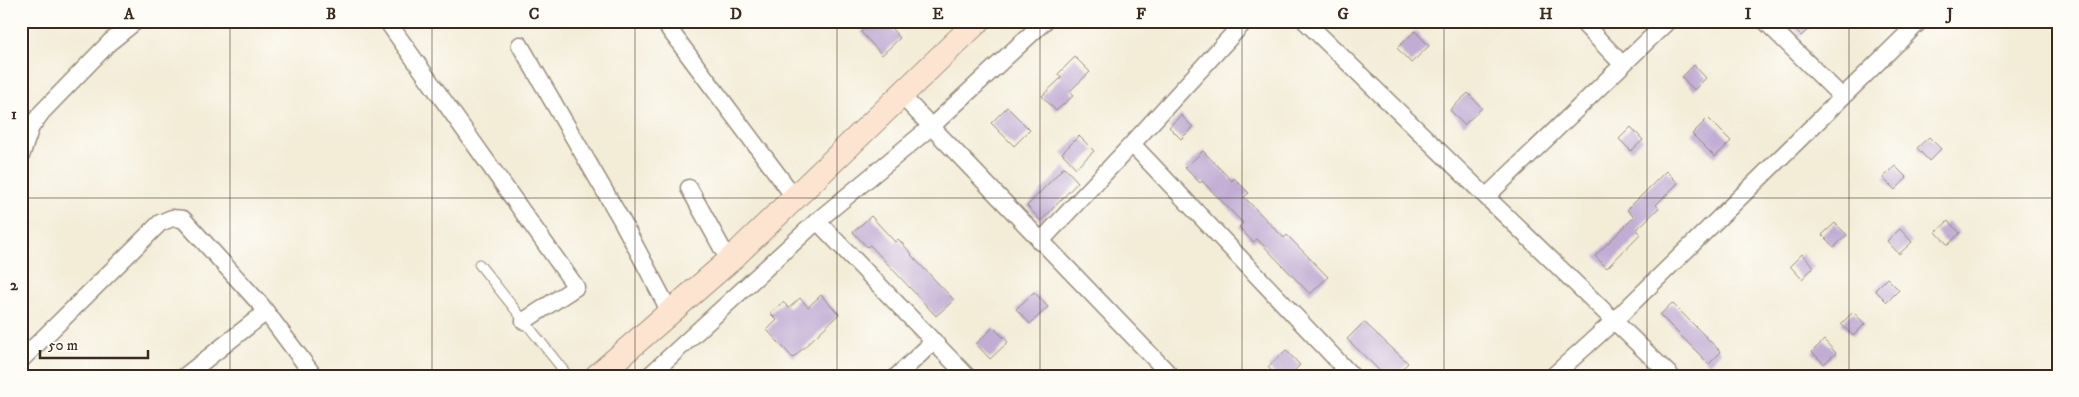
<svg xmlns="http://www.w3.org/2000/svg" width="2079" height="397" font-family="'IM FELL DW Pica',serif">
	<rect width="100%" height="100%" fill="#fdfcf7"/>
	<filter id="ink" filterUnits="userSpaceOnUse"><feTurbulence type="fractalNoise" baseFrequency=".02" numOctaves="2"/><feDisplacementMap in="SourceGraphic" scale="10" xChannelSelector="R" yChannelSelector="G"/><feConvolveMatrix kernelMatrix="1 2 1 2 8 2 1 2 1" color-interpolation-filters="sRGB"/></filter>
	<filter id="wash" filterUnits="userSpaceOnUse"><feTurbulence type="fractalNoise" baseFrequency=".0096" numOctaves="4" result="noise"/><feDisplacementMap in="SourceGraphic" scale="20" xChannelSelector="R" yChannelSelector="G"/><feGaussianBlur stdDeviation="1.12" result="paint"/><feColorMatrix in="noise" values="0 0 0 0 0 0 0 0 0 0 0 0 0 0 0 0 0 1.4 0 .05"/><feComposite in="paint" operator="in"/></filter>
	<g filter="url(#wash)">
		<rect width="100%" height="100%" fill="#f3ecd7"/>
		<g id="blocks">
			<path fill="#c1acd4" d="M872 21H885L900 38 882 55 861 32Z
				M1786 21H1817L1801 36Z
				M1415 31 1429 46 1411 63 1397 48Z
				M1075 57 1090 72 1070 91 1074 95 1056 111 1042 96 1061 78 1058 74Z
				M1694 65 1706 78 1694 90 1682 77Z
				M1468 93 1482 108 1464 125 1450 110Z
				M1007 107 1030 130 1014 146 991 123Z
				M1181 115 1193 127 1181 139 1169 127Z
				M1708 118 1731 141 1715 157 1692 134Z
				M1631 127 1643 140 1631 151 1619 139Z
				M1079 136 1094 151 1076 168 1062 153Z
				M1929 137 1941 149 1929 161 1917 148Z
				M1203 151 1232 181 1234 178 1249 193 1244 197 1284 238 1287 235 1328 277 1310 294 1257 239 1253 242 1239 227 1243 223 1202 181 1200 183 1185 168Z
				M1895 166 1907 178 1895 190 1883 178Z
				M1064 167 1078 182 1041 221 1027 206Z
				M1666 171 1678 183 1656 205 1659 208 1636 230 1640 234 1607 268 1595 256 1634 217 1627 210Z
				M871 216 895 242 898 239 912 254 911 255 954 300 936 316 870 245 867 247 853 232Z
				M1948 221 1960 233 1948 245 1936 232Z
				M1835 223 1847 235 1834 247 1822 235Z
				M1900 229 1912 242 1899 254 1887 241Z
				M1802 254 1814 267 1802 279 1790 266Z
				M1887 278 1899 290 1887 302 1875 290Z
				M1034 292 1048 307 1030 324 1016 309Z
				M821 295 839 314 793 358 767 330 777 320 770 313 783 302 789 308 800 298 808 307Z
				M1672 303 1721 352 1709 364 1660 315Z
				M1853 312 1865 324 1853 336 1841 324Z
				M1364 322 1408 363 1395 376H1385L1347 339Z
				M993 327 1008 342 990 359 976 344Z
				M1824 340 1836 353 1824 364 1812 352Z
				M1286 350 1300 365 1289 376H1276L1268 367Z"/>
		</g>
	</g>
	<g filter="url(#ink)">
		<use href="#blocks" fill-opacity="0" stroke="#978b7a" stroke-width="1"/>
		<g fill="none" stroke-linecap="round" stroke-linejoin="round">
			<defs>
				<path id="lane" d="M479 264 568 376"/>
				<path id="street" d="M387 21 576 287 524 321
					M663 21 795 198
					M1245 21 1132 144 1352 376
					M1305 21 1671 376
					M1581 21 1623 65
					M1765 21 1842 97
					M520 45 622 221 670 312
					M901 95 1171 376
					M21 156 31 127 42 112 110 42 136 21
					M689 188 729 261
					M1487 196 1668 21
					M817 221 967 376
					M1040 242 1132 144
					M21 360 160 223 172 218 183 219 261 305 314 376
					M185 376 266 312
					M649 376 817 221 932 126 1045 21
					M897 376 934 341
					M1553 376 1615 320 1920 21"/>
				<path id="secondary" d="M597 376 729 261 978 21"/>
			</defs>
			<use href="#lane" stroke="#978b7a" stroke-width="11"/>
			<use href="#street" stroke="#978b7a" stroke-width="19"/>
			<use href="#secondary" stroke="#978b7a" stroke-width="26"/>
			<use href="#lane" stroke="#fff" stroke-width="9"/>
			<use href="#street" stroke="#fff" stroke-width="16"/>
			<use href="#secondary" stroke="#fde4d1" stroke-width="24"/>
		</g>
	</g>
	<path fill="none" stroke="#3b2a1e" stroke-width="1" stroke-opacity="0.55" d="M230 21V376M432 21V376M635 21V376M837 21V376M1040 21V376M1242 21V376M1444 21V376M1647 21V376M1849 21V376M21 198H2058"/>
	<rect width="2079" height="397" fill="none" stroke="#fdfcf7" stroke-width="55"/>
	<path d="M40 350v8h108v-8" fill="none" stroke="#3b2a1e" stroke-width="2.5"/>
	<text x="48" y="350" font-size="15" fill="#3b2a1e" stroke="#fdfcf7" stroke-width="4" paint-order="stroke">50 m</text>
	<rect x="28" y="28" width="2024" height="342" fill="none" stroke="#3b2a1e" stroke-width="2"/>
	<g font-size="16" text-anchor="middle" font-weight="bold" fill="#3b2a1e">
		<text x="129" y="19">A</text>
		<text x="331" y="19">B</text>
		<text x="534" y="19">C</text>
		<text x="736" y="19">D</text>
		<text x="938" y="19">E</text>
		<text x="1141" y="19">F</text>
		<text x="1343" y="19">G</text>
		<text x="1546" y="19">H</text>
		<text x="1748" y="19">I</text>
		<text x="1950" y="19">J</text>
		<text x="14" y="119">1</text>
		<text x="14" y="290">2</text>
	</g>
</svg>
